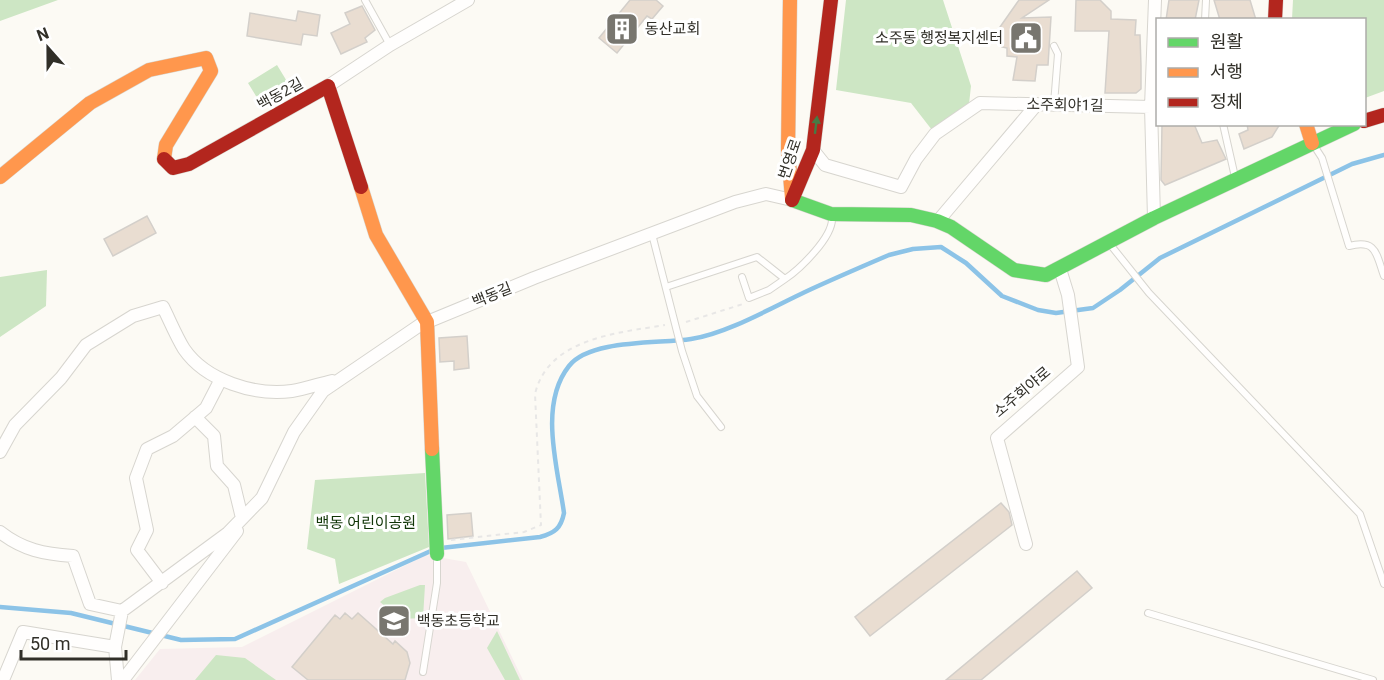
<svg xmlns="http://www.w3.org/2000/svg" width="1384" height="680" font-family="Roboto,'Noto Sans KR',sans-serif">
	<rect width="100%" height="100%" fill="#fcfaf4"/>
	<path fill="#f8eeee" d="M426 555 466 562 523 680H135L160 649 242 647Z"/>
	<path fill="#cde6c4" d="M0 0H58L0 21Z
		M846 0H943L971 86 969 104 932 130 911 103 836 90Z
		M1293 0H1384V91L1365 98 1364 20 1292 19Z
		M277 65 288 83 259 101 248 83Z
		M47 270 46 306 0 337V277Z
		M425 473 429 547 339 584 335 559 307 549 315 480Z
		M420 585H425L423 618 401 619 380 602 385 598Z
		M497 631 520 680H505L487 648Z
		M216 655 245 658 276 680H195Z"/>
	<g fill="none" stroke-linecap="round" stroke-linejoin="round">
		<path stroke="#8cc3e7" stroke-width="4.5" d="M441 548 540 537C555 533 561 528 564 513 558 469 538 405 569 366 590 339 659 344 691 339 726 334 773 307 805 292 833 279 861 267 889 255L913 249 941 247 966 263 1002 296 1038 310 1056 313 1093 308 1120 290 1160 258 1352 164 1384 155
			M0 607 71 613 181 640 235 639 433 550"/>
	</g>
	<path fill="#e9ddd1" stroke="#d3cfca" stroke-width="1.5" d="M630 0H656L663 6 652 19 647 16 617 53 599 38Z
		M1019 0H1049L1022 18 1051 17 1048 65H1037L1035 81 1013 80 1017 57 1007 56V48L1002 47 1003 31 993 37Z
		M1076 0H1100L1111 11V19L1136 20 1135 35H1140L1141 66V89L1136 93H1105L1109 31H1075Z
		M1169 0H1199L1195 20H1166Z
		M1214 0H1250L1256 20H1220Z
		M362 6 375 30 365 38 367 42 341 54 331 33 350 24 345 13Z
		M298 11 320 15 317 36 303 34 301 45 247 36 250 13 296 21Z
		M1162 124H1194L1202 143 1217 140 1226 159 1165 185 1161 180Z
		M1247 124H1280L1272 137 1244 149 1239 134 1248 130Z
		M147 216 156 233 113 256 104 239Z
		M467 336 469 368 454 370V361L440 362 439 338Z
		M1001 503 1009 512 1012 525 870 636 855 617Z
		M471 513 473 536 448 539 447 515Z
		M1077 571 1092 588 981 680H946Z
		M345 613 352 619 358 613 393 644 395 641 407 652 410 663 405 680H308L292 667 335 615 340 619Z"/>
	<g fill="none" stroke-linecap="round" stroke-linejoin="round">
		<defs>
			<path id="lane" d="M365 0 390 45
				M1205 20 1206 0
				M1054 46 1058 54 1054 104
				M1223 124 1235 177
				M1313 144 1322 158 1349 246C1377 239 1376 254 1384 276
				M652 234 682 351 697 396 721 427
				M1109 243 1149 293 1360 514 1384 584
				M742 277 749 298 769 290 785 279
				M666 287 757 257 785 279C800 269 833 237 832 218
				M1148 613 1373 680
				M423 672 437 583V557"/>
			<path id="street" d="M328 86 390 45 468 0
				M813 150 825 165 901 187 916 159 935 134 980 103 1151 107
				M1154 218 1151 107 1155 0
				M938 221 1037 104
				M195 417 214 436 217 466 234 485 242 518
				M0 452 15 425 61 378 86 345 133 316 163 307C170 321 176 336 184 349 206 381 255 396 292 391 305 389 319 384 332 381
				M0 532C23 550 44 554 73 556L90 604 122 611
				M1026 544 997 438 1078 367 1068 295 1060 269
				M162 583 137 550 147 530 136 478 147 449 173 436 206 408 221 379
				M3 680 23 632 115 647
				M118 680 115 647 122 611 228 533 262 498 294 432 323 391 420 325 534 278 735 202 766 194 792 200
				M123 680 237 531"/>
			<path id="fast" d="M792 200 831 214 911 215 937 221 951 227 1014 270 1046 275 1154 218 1354 124
				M432 449 437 554"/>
			<path id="slow" d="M790 0 788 150 792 199
				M1306 124 1312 143
				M0 177 90 103 149 70 206 58 211 71 166 145 164 159
				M361 187 376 235 427 322 432 449"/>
			<path id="jam" d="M1275 20 1276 0
				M1364 121 1384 115
				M164 159 173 168 189 164 328 86 361 187
				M792 200 813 150 831 0"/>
		</defs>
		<use href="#lane" stroke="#d7d5cf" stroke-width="8"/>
		<use href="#street" stroke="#d7d5cf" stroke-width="14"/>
		<use href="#fast" stroke="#d7d5cf" stroke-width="15"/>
		<use href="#slow" stroke="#d7d5cf" stroke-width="15"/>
		<use href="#jam" stroke="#d7d5cf" stroke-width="15"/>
		<path stroke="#e8e7e6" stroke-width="2" stroke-dasharray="4.5 4.5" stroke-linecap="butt" d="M686 322 743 304
			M451 540 524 532 541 525 535 394C548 338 618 333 665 325"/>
		<use href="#lane" stroke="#fffefd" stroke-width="6"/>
		<use href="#street" stroke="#fffefd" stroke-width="12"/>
		<use href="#fast" stroke="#63d668" stroke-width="14"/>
		<use href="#slow" stroke="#ff974d" stroke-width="14"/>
		<use href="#jam" stroke="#b3261e" stroke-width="14"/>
	</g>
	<defs><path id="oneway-solid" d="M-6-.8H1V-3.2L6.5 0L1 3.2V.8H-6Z" transform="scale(1.5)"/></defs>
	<use fill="#487a45" href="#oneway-solid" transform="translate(816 125) rotate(-83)"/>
	<defs>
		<symbol id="building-square" viewBox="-11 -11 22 22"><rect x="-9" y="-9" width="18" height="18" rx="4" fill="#78766f" stroke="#fff"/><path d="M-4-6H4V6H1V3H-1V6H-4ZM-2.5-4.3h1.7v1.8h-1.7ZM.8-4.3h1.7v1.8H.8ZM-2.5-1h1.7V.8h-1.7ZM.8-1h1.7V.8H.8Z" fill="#fff"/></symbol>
		<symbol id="civic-square" viewBox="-11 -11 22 22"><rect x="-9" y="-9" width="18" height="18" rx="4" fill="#78766f" stroke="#fff"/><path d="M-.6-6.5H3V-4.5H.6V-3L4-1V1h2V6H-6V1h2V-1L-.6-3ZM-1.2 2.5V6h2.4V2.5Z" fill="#fff"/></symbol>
		<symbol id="school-square" viewBox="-11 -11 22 22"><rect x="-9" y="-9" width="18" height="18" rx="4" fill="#78766f" stroke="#fff"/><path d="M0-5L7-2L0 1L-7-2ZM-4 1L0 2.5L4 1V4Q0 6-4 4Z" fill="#fff"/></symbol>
	</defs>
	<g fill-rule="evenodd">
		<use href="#building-square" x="603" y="10" width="38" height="38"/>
		<use href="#civic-square" x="1007" y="19" width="38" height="38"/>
		<use href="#school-square" x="375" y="602" width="38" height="38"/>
	</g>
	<g text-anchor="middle" stroke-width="6" stroke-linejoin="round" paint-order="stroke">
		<g font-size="15" fill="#312f28" stroke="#fff" text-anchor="start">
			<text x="645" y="34">동산교회</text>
			<text x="1003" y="43" text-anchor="end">소주동 행정복지센터</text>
			<text x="417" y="626">백동초등학교</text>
		</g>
		<g font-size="15" fill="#312f28" stroke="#fff">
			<text transform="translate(280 94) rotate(-29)" y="5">백동2길</text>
			<text transform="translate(1065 105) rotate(1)" y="5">소주회야1길</text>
			<text transform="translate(790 159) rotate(-71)" y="5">번영로</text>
			<text transform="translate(492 295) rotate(-22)" y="5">백동길</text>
			<text transform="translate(1022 392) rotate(-40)" y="5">소주회야로</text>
		</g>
		<g font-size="15" fill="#103506" stroke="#fff">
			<text x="366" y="528">백동 어린이공원</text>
		</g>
	</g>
	<rect x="1156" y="18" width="210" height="108" fill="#ffffff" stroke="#adaca9" stroke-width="1.5"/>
	<rect x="1168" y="38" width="30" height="9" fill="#63d668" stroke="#adaca9" stroke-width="1.5"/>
	<text x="1210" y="48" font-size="18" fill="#312f28">원활</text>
	<rect x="1168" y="68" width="30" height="9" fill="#ff974d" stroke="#adaca9" stroke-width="1.5"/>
	<text x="1210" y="78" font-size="18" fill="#312f28">서행</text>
	<rect x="1168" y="98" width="30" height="9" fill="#b3261e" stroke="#adaca9" stroke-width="1.5"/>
	<text x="1210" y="108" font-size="18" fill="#312f28">정체</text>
	<g transform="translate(48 48) rotate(339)" stroke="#ffffff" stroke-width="4.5" paint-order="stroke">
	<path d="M0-4.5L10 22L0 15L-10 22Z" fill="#312f28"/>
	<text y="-9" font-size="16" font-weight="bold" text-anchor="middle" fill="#312f28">N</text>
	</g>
	<path d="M21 650v9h105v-9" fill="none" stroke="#312f28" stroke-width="3"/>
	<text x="30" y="650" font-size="18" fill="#312f28" stroke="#ffffff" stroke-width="4.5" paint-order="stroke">50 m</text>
</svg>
